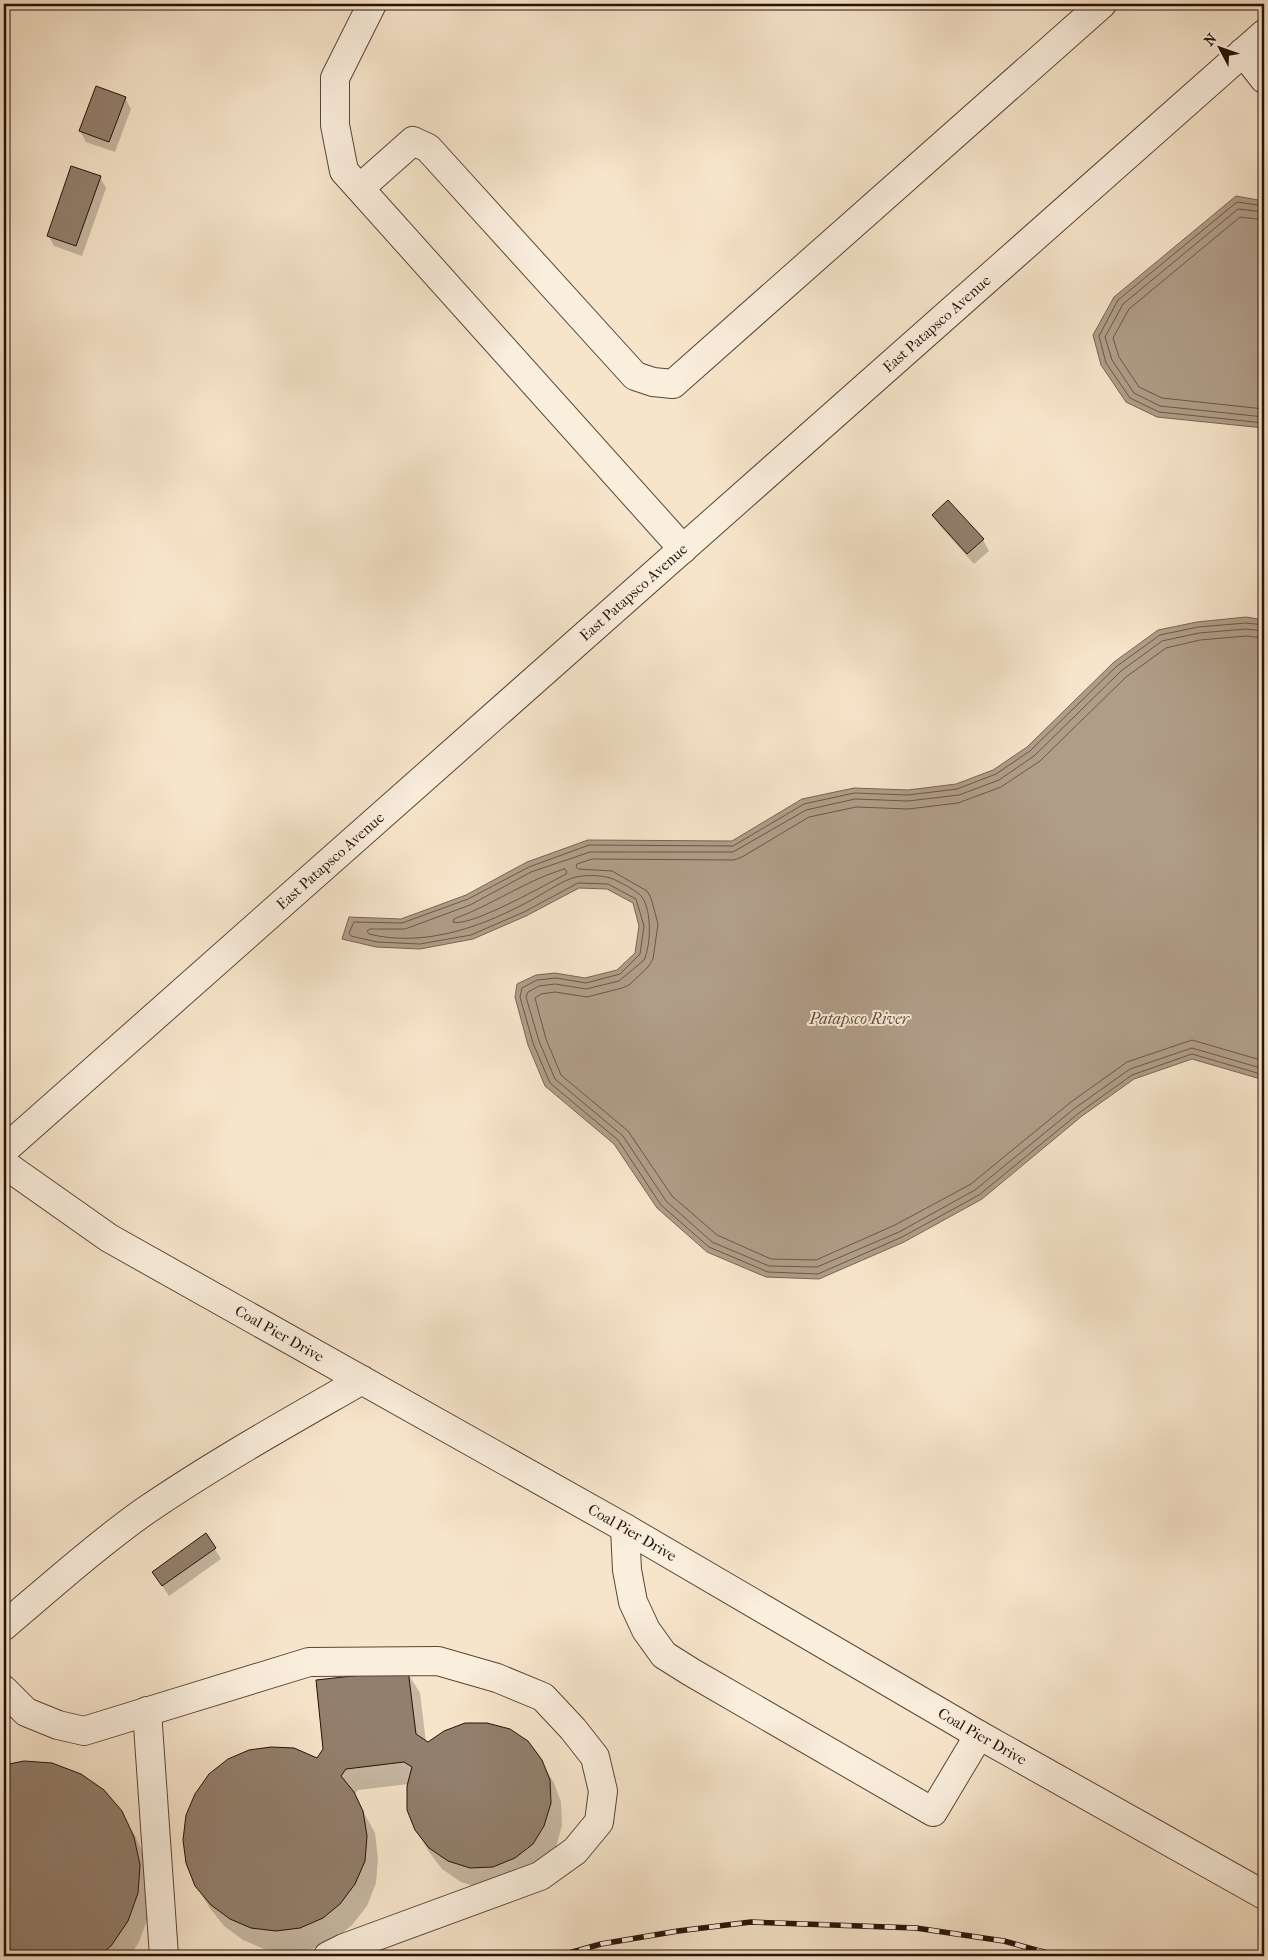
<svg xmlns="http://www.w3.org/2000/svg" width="1268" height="1960" font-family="'IM FELL French Canon',serif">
	<rect width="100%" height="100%" fill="#f7e5cb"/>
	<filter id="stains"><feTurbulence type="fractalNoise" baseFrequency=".004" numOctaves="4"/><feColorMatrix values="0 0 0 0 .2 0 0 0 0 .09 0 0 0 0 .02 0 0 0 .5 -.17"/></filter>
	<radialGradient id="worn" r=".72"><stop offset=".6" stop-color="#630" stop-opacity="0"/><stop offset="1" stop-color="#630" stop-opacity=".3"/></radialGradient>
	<path fill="#b09d88" stroke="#796554" d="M1236 196 1264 201V428L1157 417 1126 402 1101 365 1093 335 1114 297Z
		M1246 617 1264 620V1080L1192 1059 1134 1079 1082 1116 982 1199 904 1242 819 1279 766 1277 707 1252 657 1208 614 1144 545 1086 528 1045 515 997 517 984 536 975 555 973 585 978 617 970 635 953 639 926 633 903 607 889 579 888 526 916 473 939 420 949 376 947 342 939 349 917 401 919 466 895 527 862 588 840 732 841 802 799 854 788 908 790 956 784 993 770 1027 747 1114 662 1158 630 1197 622Z"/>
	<path fill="#0003" d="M125 98 131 109 115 152 86 142 80 131Z
		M100 177 106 188 82 256 54 246 48 235Z
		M948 502 983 540 989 551 974 564 940 526 933 516Z
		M215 1549 221 1559 169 1596 153 1572Z
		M407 1672 420 1693 426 1742 541 1761 554 1783 561 1802 562 1825 556 1847 545 1865 483 1889 461 1882 442 1869 429 1852 416 1830 409 1784 358 1790 354 1795 375 1833 378 1859 376 1883 367 1906 352 1925 335 1939 312 1949 289 1952 264 1949 243 1940 224 1926 209 1907 196 1885 317 1759Z
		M24 1762 121 1812 134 1834 146 1859 149 1915 139 1942 130 1956H4V1766Z"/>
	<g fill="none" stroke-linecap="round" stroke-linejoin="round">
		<path stroke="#6b5748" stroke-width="1" d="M1264 206 1237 202 1118 300 1099 336 1106 363 1130 398 1159 412 1264 423
			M1264 212 1238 209 1123 304 1105 337 1112 360 1134 393 1160 406 1264 417
			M1264 220 1240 217 1129 309 1113 338 1119 357 1139 387 1162 398 1264 409
			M1264 625 1246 623 1198 627 1160 635 1117 666 1030 751 996 774 957 789 908 795 854 793 804 804 733 846 589 845 529 867 468 899 402 923 354 922 349 933 351 936 377 942 420 944 471 935 524 912 578 883 608 884 636 899 644 926 640 954 620 974 586 983 556 978 537 980 522 988 520 997 533 1043 550 1083 618 1140 661 1205 709 1247 768 1272 818 1274 902 1237 979 1195 1079 1113 1132 1075 1192 1054 1264 1075
			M1264 631 1246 629 1199 633 1162 641 1121 671 1034 756 999 780 959 795 908 801 855 799 806 810 733 852H590L531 872 470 905 405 929H370L367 931 369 934C421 947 476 929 522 905 537 898 562 880 576 877 584 875 602 875 610 878 617 880 639 892 642 897 652 911 651 945 644 960L619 981 586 989 555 984 539 986 528 992 526 997 539 1041 555 1079 623 1136 666 1201 712 1242 769 1266 817 1267 899 1232 975 1190 1075 1108 1130 1069 1192 1048 1264 1069
			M1264 638 1246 636 1200 640 1166 648 1126 677 1040 761 1001 787 958 803 908 809 856 807 809 817 742 857 734 860 592 859 577 864 576 867 578 869 612 871 647 891 651 898 658 924 653 959 648 967 629 985 622 988 587 997 555 992 541 994 535 998 546 1039 561 1075 628 1131 672 1196 717 1235 771 1259 816 1260 895 1225 971 1184 1071 1102 1127 1062 1192 1040 1264 1061
			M564 869 567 871 566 874C547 884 469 928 453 922L454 919C492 905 525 881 564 869Z"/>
	</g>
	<path fill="#937f6d" stroke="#261107" d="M96 86 126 97 109 142 79 131Z
		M71 166 101 176 76 246 47 236Z
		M948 500 984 539 967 554 932 515Z
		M206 1533 216 1548 162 1586 152 1572Z
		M408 1670 416 1734 428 1742 444 1731 465 1723H487L510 1729 528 1741 542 1760 550 1780 551 1803 544 1826 533 1844 515 1858 493 1867 470 1868 448 1861 429 1848 415 1830 407 1810V1786L412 1767 404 1762 346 1769 341 1776 354 1792 363 1811 367 1836 365 1861 355 1884 340 1904 323 1918 300 1928 276 1931 251 1928 230 1919 211 1905 195 1886 186 1863 183 1840 186 1815 195 1794 209 1774 228 1759 249 1750 271 1747 294 1748 317 1758 323 1749 316 1680Z
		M24 1761 52 1763 81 1774 104 1790 122 1811 134 1837 140 1865 138 1893 128 1921 111 1946 98 1956H4V1765Z"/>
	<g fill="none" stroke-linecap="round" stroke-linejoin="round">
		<defs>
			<g id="minor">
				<path d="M372 4 335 78V125L344 171 683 549"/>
				<path d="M1243 52 1264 79"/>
				<path d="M360 188 413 141 428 148 635 376 653 382 673 384 1102 4"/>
				<path id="s1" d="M4 1150 1264 34"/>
				<path id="s2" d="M4 1164 109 1238 625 1528 979 1735 1264 1895"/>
				<path d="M625 1528 627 1570 633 1602 646 1630 664 1655 691 1672 933 1812 979 1735"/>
				<path d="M4 1626C50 1587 96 1546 145 1511 215 1463 289 1422 362 1380"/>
				<path d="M4 1690 26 1712 58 1725 84 1731 309 1662 438 1661 497 1678 543 1697 573 1729 595 1757 603 1791 599 1822 575 1851 540 1876 344 1948 328 1956"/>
				<path d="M147 1711 164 1956"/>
			</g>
		</defs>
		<use href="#minor" stroke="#5a4638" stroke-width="30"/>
		<use href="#minor" stroke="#faeedd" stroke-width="28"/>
		<defs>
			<path id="rail" d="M558 1956 601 1944 678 1931 751 1922 916 1928 1004 1941 1058 1956"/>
		</defs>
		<use href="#rail" stroke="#261107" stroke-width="5.5"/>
		<use href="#rail" stroke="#faeedd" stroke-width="4" stroke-dasharray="11" stroke-linecap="butt"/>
	</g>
	<g text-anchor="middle" stroke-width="4" stroke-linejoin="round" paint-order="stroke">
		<g font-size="15" fill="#261107" stroke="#faeedd">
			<text dy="5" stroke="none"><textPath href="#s1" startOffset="1246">East Patapsco Avenue</textPath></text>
			<text dy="5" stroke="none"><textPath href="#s1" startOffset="841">East Patapsco Avenue</textPath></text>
			<text dy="5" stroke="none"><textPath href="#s1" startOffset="436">East Patapsco Avenue</textPath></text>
			<text dy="5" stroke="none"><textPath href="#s2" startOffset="324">Coal Pier Drive</textPath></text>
			<text dy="5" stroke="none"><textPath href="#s2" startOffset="729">Coal Pier Drive</textPath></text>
			<text dy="5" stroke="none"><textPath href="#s2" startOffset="1134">Coal Pier Drive</textPath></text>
		</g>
		<g font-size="16" font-style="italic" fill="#645041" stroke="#faeedd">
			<text x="859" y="1024">Patapsco River</text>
		</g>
	</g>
	<rect width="1268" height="1960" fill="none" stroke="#f7e5cb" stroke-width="20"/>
	<rect x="5" y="5" width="1258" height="1950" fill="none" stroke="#261107" stroke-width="2.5"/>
	<rect x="10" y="10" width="1248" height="1940" fill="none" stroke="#261107"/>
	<g transform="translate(1220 48) rotate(311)" stroke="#faeedd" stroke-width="4" paint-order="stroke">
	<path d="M0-4L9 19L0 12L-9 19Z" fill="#261107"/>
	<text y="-8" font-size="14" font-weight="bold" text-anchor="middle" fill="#261107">N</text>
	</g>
	<rect width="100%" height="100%" filter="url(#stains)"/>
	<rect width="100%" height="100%" fill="url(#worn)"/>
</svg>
